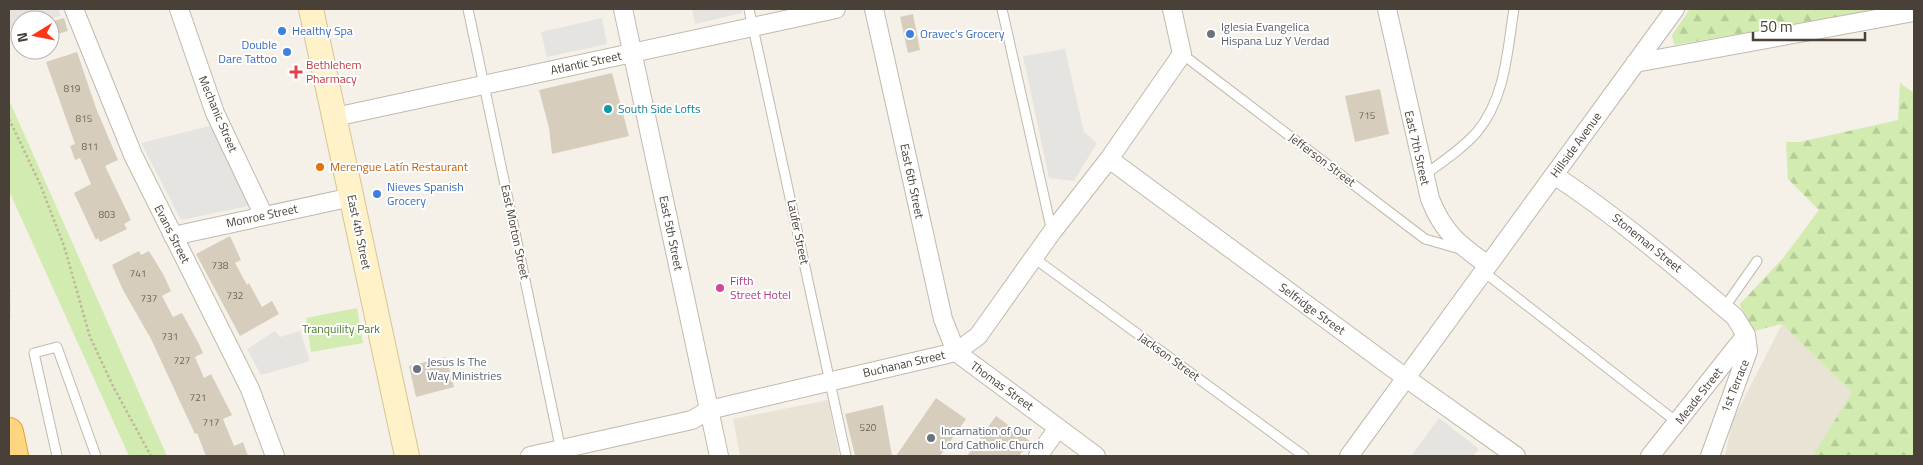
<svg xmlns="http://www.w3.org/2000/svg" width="1923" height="465" font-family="'Titillium Web',sans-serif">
	<defs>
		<pattern id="forest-firs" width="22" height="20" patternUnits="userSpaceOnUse" patternTransform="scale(1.25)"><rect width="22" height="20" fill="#d1ebb0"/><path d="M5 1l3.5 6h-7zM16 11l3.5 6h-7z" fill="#b5cb98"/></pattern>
	</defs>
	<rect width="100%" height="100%" fill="#f5f1e9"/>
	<path fill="#e9e3d6" d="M1782 324 1853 392 1813 456H1725L1732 422Z
		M828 400 839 456H740L733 419Z"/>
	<path fill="#d1ebb0" d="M9 100 167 456H129L9 191Z
		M357 308 363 343 311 352 306 318Z"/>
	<path fill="url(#forest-firs)" d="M1690 9H1882L1674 45 1672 35Z
		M1900 83 1914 93V456H1813L1852 392 1782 324 1754 331 1740 304 1784 257 1819 210 1788 179 1786 142H1800L1898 120Z"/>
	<path fill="#e6e4e0" d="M9 9H58L61 16 44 20H20V26L9 29Z
		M692 9H741L742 13 695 24Z
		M602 18 607 44 547 57 541 32Z
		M1065 49 1084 132 1097 143 1074 181 1049 178 1023 56Z
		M214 125 249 206 181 220 141 143Z
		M275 331 280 337 300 331 310 361 261 375 247 349Z
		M1439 418 1479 449 1473 456H1411Z"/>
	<path fill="#d7cdbd" d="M913 14 920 50 908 53 900 17Z
		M64 18 68 31 50 36V22Z
		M77 52 96 108 118 160 105 166 131 220 124 224 127 229 100 242 98 238 96 240 74 193 91 184 80 158 75 160 70 146 75 144 46 62Z
		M612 73 629 136 552 154 549 128 539 90Z
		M1380 89 1389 134 1355 142 1345 96Z
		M230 236 241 260 235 263 247 285 249 283 262 307 272 301 279 314 240 336 196 254Z
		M139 251 141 255 149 251 163 274 171 291 162 296 173 317 182 313 199 344 203 353 195 357 204 378 211 374 232 415 223 419 234 446 243 442 248 456H206L197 433 195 434 151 339 123 290 112 265Z
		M446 357 454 387 416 397 409 366Z
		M936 398 966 419 940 456H896Z
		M883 405 892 456H855L845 414Z
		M996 416 1030 441 1019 456H967Z"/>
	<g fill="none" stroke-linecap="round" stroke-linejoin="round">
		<defs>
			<path id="service" d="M468 9 561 451
				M749 9 846 456
				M1002 9 1052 232
				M1182 54 1425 239 1460 249
				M1423 176C1442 162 1462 149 1477 132 1506 97 1507 51 1514 9
				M1034 258 1304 456
				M1484 272 1678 423
				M1724 308 1757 261
				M57 456 34 353 57 347 96 456"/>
			<path id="minor" d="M74 9 133 155 250 389 275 456
				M179 9 215 113 264 216
				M623 9 719 456
				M874 9 943 319 956 352 1096 456
				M1387 9 1430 199C1443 232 1459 245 1488 265
				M1635 63 1914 12
				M335 117 836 9
				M1109 159 1406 378 1516 456
				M1554 175C1618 217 1676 267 1735 317L1746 335 1748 351 1710 456
				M173 236 352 197
				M530 456 692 420 709 410 956 352 978 336 1052 232 1109 159 1182 54 1172 9
				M1038 456 1058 428
				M1349 456 1675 9
				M1650 456 1746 335"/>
			<path id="secondary" d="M311 9 407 456"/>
			<path id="trunk" d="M9 432 14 456"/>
		</defs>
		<use href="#service" stroke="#c1b9ab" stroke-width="11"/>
		<use href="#minor" stroke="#c1b9ab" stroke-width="20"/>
		<use href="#secondary" stroke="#d7c597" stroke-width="26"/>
		<use href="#trunk" stroke="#e4a133" stroke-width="30"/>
		<path stroke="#c3b59b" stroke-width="2.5" stroke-dasharray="2.5 2.5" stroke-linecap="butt" d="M9 119 40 184 64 246 90 337 114 388 151 456
			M9 289V319"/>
		<use href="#service" stroke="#fff" stroke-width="9"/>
		<use href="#minor" stroke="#fff" stroke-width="18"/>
		<use href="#secondary" stroke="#fff1c8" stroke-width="24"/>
		<use href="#trunk" stroke="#ffd680" stroke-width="28"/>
	</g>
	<g fill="#3f7fe0" stroke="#fff" stroke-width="2">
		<circle cx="282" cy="31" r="5"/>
		<circle cx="910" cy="34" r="5"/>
		<circle cx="287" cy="52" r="5"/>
		<circle cx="377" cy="194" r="5"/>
	</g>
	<g fill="#6b7280" stroke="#fff" stroke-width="2">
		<circle cx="1211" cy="34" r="5"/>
		<circle cx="417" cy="369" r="5"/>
		<circle cx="931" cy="438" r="5"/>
	</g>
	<path fill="#e0444e" stroke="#fff" stroke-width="2" d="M293.5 64.5h5v5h5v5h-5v5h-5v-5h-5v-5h5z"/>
	<circle fill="#0f9aa8" stroke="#fff" stroke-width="2" cx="608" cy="109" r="5"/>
	<circle fill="#e8710a" stroke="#fff" stroke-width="2" cx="320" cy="167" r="5"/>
	<circle fill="#d1479c" stroke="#fff" stroke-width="2" cx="720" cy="288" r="5"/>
	<g text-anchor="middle" stroke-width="4" stroke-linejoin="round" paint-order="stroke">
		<g font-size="10" fill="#6c6458">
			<text x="72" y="92">819</text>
			<text x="1367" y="119">715</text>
			<text x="84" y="122">815</text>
			<text x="90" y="150">811</text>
			<text x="107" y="218">803</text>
			<text x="220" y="269">738</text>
			<text x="138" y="277">741</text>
			<text x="235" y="299">732</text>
			<text x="149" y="302">737</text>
			<text x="170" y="340">731</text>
			<text x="182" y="364">727</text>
			<text x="198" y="401">721</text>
			<text x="211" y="426">717</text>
			<text x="868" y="431">520</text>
		</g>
		<g font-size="12" fill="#5b616d" stroke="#fff" text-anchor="start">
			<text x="1221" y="31">Iglesia Evangelica<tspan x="1221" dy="14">Hispana Luz Y Verdad</tspan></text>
			<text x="427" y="366">Jesus Is The<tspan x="427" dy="14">Way Ministries</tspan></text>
			<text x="941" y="435">Incarnation of Our<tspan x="941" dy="14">Lord Catholic Church</tspan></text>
		</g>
		<g font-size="12" fill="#366cbe" stroke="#fff" text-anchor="start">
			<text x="292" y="35">Healthy Spa</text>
			<text x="920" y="38">Oravec's Grocery</text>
			<text x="277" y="49" text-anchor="end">Double<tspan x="277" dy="14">Dare Tattoo</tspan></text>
			<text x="387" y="191">Nieves Spanish<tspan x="387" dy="14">Grocery</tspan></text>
		</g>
		<g font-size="12" fill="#494137" stroke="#fff">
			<text transform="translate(586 63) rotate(-12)" y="4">Atlantic Street</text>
			<text transform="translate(218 114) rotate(67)" y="4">Mechanic Street</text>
			<text transform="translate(1576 145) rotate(-54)" y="4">Hillside Avenue</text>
			<text transform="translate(1417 148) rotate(77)" y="4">East 7th Street</text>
			<text transform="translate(1322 160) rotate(37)" y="4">Jefferson Street</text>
			<text transform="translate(912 181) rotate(78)" y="4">East 6th Street</text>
			<text transform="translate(262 216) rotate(-12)" y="4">Monroe Street</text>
			<text transform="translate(359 232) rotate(78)" y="4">East 4th Street</text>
			<text transform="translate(515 232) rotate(78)" y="4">East Morton Street</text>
			<text transform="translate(798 232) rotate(78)" y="4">Laufer Street</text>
			<text transform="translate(671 233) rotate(78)" y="4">East 5th Street</text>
			<text transform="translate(172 234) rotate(63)" y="4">Evans Street</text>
			<text transform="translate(1647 243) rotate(39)" y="4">Stoneman Street</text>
			<text transform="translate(1312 309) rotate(36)" y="4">Selfridge Street</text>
			<text transform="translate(1169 357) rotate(36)" y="4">Jackson Street</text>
			<text transform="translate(904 364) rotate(-13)" y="4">Buchanan Street</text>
			<text transform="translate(1002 386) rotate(36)" y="4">Thomas Street</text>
			<text transform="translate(1735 386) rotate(-68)" y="4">1st Terrace</text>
			<text transform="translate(1699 396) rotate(-52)" y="4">Meade Street</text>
		</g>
		<g font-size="12" fill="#be3a42" stroke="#fff" text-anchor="start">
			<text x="306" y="69">Bethlehem<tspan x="306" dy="14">Pharmacy</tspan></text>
		</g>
		<g font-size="12" fill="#0d838f" stroke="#fff" text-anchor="start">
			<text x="618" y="113">South Side Lofts</text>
		</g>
		<g font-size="12" fill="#c56008" stroke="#fff" text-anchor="start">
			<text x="330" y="171">Merengue Latín Restaurant</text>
		</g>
		<g font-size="12" fill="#b23c85" stroke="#fff" text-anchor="start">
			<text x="730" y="285">Fifth<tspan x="730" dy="14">Street Hotel</tspan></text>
		</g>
		<g font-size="12" fill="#497e27" stroke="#fff">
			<text x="341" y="333">Tranquility Park</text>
		</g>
	</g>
	<rect width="1923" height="465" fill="none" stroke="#494137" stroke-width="20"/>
	<g transform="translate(35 35) rotate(260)"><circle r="24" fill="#ffffff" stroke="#b6b3af"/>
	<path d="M0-4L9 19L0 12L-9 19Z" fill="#ff3515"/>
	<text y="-8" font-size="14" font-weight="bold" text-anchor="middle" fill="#494137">N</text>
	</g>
	<path d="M1753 32v8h112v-8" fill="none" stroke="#494137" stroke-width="2.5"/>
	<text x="1760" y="32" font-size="15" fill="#494137" stroke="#ffffff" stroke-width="4" paint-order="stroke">50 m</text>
</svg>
